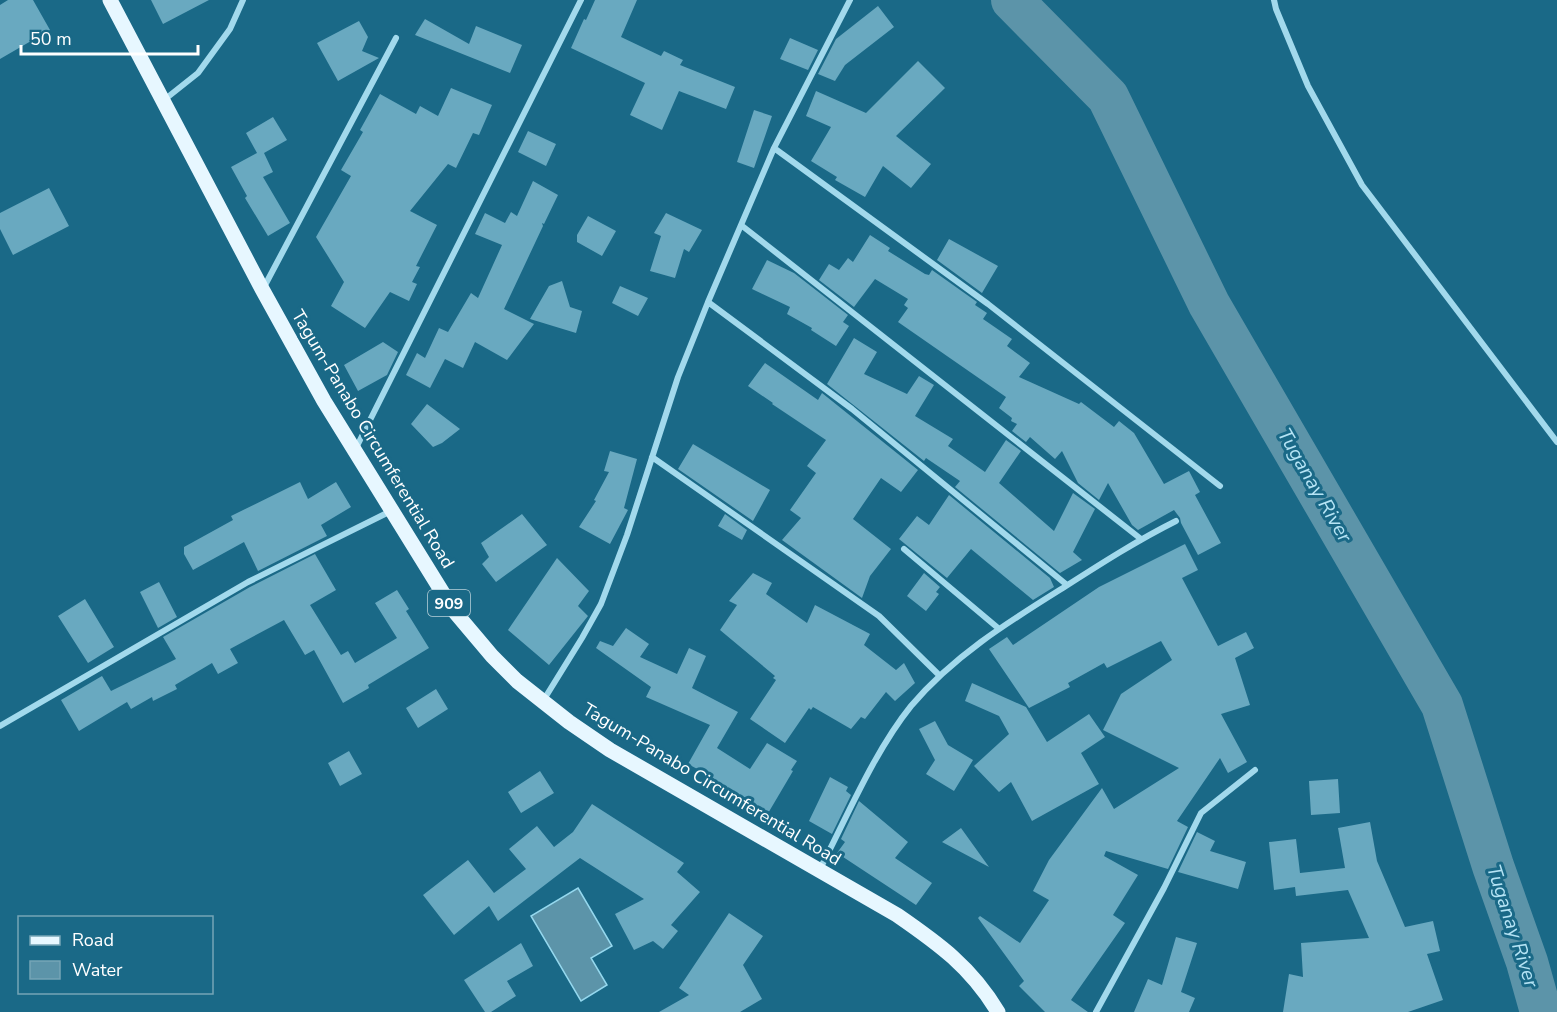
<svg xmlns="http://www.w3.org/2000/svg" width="1557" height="1012" font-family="'Nunito Sans',sans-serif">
	<rect width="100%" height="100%" fill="#1a6987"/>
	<path fill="#5c94a9" stroke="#95d8ee" stroke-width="1.5" d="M578 888 612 946 591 958 607 985 581 1001 531 916Z"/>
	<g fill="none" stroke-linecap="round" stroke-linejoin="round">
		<path stroke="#5c94a9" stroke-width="42" d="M1012 0 1108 97 1209 304 1442 705 1493 866 1527 962 1541 1012"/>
	</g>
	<path fill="#69a9c0" d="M8 0H33L50 30 0 59V5Z
		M151 0H209L163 24Z
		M595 0H637L621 37 661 56 664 51 683 60 680 65 735 87 726 109 679 91 662 130 630 115 645 83 571 48 584 19 586 20Z
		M878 6 894 27 845 65 835 81 818 74 836 39Z
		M425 19 469 44 476 26 522 45 510 73 415 35Z
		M359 21 368 37 362 51 379 58 338 81 317 43Z
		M790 38 818 50 808 70 780 59Z
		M918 61 945 88 896 136 931 164 911 188 883 166 865 197 835 180 837 177 811 161 831 127 806 116 816 91 866 113Z
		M451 88 492 105 479 135 473 133 456 168 448 164 410 211 437 225 416 266 420 267 412 282 417 284 409 301 390 292 365 328 331 306 344 282 316 237 351 176 341 170 363 132 360 130 380 94 416 114 420 106 438 116Z
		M754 110 772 116 754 168 737 162Z
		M273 117 287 140 264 153 273 172 263 177 290 223 268 236 245 198 247 196 231 167 257 153 246 133Z
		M528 131 556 144 546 166 518 152Z
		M533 181 558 195 544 224 542 223 543 226 504 309 534 324 507 360 475 342 463 368 445 359 430 388 406 375 417 353 425 358 439 328 448 332 471 293 478 298 502 245 475 234 485 213 505 223 511 212 517 216Z
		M49 188 69 226 13 255 0 229V213Z
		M666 213 702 230 689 252 684 249 675 278 650 271 661 236 654 233Z
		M588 216 616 231 602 256 577 242V235Z
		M870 235 890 248 888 251 925 274 929 275 932 270 977 302 975 305 987 313 983 319 1012 339 1007 346 1030 363 1019 377 1079 404 1081 402 1114 427 1119 421 1134 433 1164 484 1189 471 1200 492 1195 495 1221 543 1198 555 1181 523 1180 518 1174 510 1138 530 1132 525 1108 483 1099 500 1078 483 1062 451 1055 459 1030 437 1026 442 1012 431 1017 424 1011 421 1012 418 999 408 1006 397 898 322 908 308 904 305 908 299 875 279 854 307 819 280 829 264 839 270 848 258 853 262Z
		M949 239 998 266 982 293 937 260Z
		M767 260 794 273 848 315 843 322 849 326 836 346 811 330 812 328 787 314 790 307 752 289Z
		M562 281 570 307 582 311 576 333 530 319 549 286Z
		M620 286 648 298 638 316 612 303Z
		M854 338 877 352 864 374 907 394 919 376 934 385 915 416 953 439 948 446 985 472 1006 440 1021 451 999 483 1054 531 1073 493 1095 509 1073 552 1082 560 1060 573 955 487 960 481 926 458 924 461 827 384Z
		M383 342 398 352 387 375 358 391 344 365Z
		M765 363 818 400 822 393 918 470 901 492 881 478 853 519 891 549 870 576 862 598 782 540 801 518 790 510 816 473 807 466 826 440 772 404 773 403 748 386Z
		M427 404 460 429 442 443 433 447 411 424Z
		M693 444 770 490 753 521 678 469Z
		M610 451 637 459 624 508 628 510 610 544 579 527 596 501 594 500 609 472 604 471Z
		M300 482 308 499 336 482 351 507 321 525 327 536 258 571 244 542 193 570 184 554V547L233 520 231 516Z
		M949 495 1050 578 1054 587 1033 600 971 549 947 578 899 539 917 516 929 525Z
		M522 514 547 545 496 582 482 564 489 557 481 543Z
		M725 514 747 530 742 540 718 526Z
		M1185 544 1198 570 1182 578 1218 646 1246 632 1254 648 1235 658 1250 705 1221 714 1247 762 1228 773 1220 758 1177 821 1188 827 1168 869 1106 851 1104 856 1138 875 1113 915 1125 923 1071 1000 1088 1012H1045L1019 986 1024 981 978 918 980 916 1020 943 1049 900 1033 891 1049 860 1102 788 1114 809 1179 768 1103 730 1121 694 1172 660 1161 641 1107 668 1104 663 1068 683 1070 687 1029 708 989 649 1007 637 1013 645 1099 587Z
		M315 554 336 590 310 605 341 655 348 651 355 663 397 638 375 603 397 590 409 609 406 611 429 648 368 685 369 688 343 703 314 650 305 655 284 620 230 649 238 663 218 674 212 663 175 685 177 689 153 701 152 697 131 709 127 702 79 731 61 700 102 676 111 691 176 659 163 637 250 587Z
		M557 558 589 591 578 606 588 616 549 665 508 630Z
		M753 573 772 583 766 594 807 623 815 605 870 634 864 645 896 670 904 663 915 683 895 701 886 692 865 719 861 717 851 729 813 707 811 710 809 708 785 743 750 719 776 680 773 678 775 676 720 630 737 605 729 601Z
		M924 573 940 587 936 592 939 594 926 611 907 596Z
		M159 582 177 617 158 628 140 592Z
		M85 599 114 647 88 663 58 616Z
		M626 628 649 644 640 657 677 674 689 648 706 656 692 688 738 712 717 748 750 769 767 743 797 761 791 770 793 771 767 815 710 780 712 777 688 764 710 725 646 697 651 687 596 648 600 641 613 646Z
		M972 683 1026 707 1047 742 1089 714 1105 737 1081 753 1099 784 1032 821 1011 782 999 792 974 766 1009 734 999 716 965 701Z
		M436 689 448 709 418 728 406 708Z
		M935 721 948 745 973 760 954 791 926 774 935 760 919 729Z
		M349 751 362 774 340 786 328 763Z
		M540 771 554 793 521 813 508 792Z
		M830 777 848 787 846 791 851 795 832 834 809 821Z
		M1338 779 1340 813 1311 815 1309 781Z
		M859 801 908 842 895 858 932 883 916 905 837 853 845 842 841 839Z
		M592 804 684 863 677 872 700 892 671 925 678 931 663 949 653 941 634 950 615 914 644 899 580 858 498 921 489 906 454 935 423 895 468 860 494 893 526 869 509 849 537 826 554 847 573 832Z
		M1370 822 1377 861 1405 927 1433 921 1440 951 1427 954 1443 1000 1408 1012H1283L1289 974 1303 977 1301 943 1369 938 1348 890 1296 896 1295 887 1274 890 1269 842 1296 839 1300 873 1345 868 1338 828Z
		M961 828 989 867 942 842Z
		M1197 832 1215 841 1210 851 1246 862 1238 889 1178 872Z
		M729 913 763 936 743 965 762 999 740 1012H659L689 995 679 988Z
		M1176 937 1197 943 1181 992 1195 998 1189 1012H1134L1148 979 1162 985Z
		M521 943 533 966 507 981 516 996 491 1012H485L464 980Z"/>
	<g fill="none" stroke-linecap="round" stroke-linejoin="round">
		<path stroke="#a2d9ec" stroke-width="6" d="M1274 0 1276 9 1308 86 1362 185 1557 442
			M164 100 198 73 230 29 243 0
			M774 148 988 304 1220 486
			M741 225 1141 539
			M263 289 396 38
			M708 302 852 409 1067 585
			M355 450 581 0
			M652 457 879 616 939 675
			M904 549 998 628
			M543 701 582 638 601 604 627 535 678 377 708 302 774 148 850 0
			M0 726 248 582 391 511
			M820 869C847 817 874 752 911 706 954 655 1010 621 1066 586 1102 563 1138 540 1176 521
			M1096 1012 1164 888 1201 813 1255 770"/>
		<path stroke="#e7f7ff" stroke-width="15" d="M110 0 262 289 324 401 454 611 492 656 517 681 569 722 610 750 897 915C939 944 971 967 998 1012"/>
	</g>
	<g text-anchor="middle" stroke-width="6" stroke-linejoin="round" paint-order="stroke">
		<rect fill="#1a6987" stroke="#bad2db" stroke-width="1.5" x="428" y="590" width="42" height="26" rx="4.5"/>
		<g font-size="16" font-weight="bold" fill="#fff">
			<text x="449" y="609">909</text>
		</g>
		<g font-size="18" fill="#fff" stroke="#1a6987">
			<text transform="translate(373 439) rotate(59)" y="6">Tagum-Panabo Circumferential Road</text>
			<text transform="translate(712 784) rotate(31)" y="6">Tagum-Panabo Circumferential Road</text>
		</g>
		<g font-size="20" font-style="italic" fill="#b6e4f5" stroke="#1a6987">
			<text transform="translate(1315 485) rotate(60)" y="7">Tuganay River</text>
			<text transform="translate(1513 926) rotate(72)" y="7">Tuganay River</text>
		</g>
	</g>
	<rect x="18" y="916" width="195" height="78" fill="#1a6987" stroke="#76a5b7" stroke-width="1.5"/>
	<rect x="30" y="936" width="30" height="9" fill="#e7f7ff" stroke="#76a5b7" stroke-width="1.5"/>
	<text x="72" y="946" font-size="18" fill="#ffffff">Road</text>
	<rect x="30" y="961" width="30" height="18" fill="#5c94a9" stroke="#76a5b7" stroke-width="1.5"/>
	<text x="72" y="976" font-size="18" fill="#ffffff">Water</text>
	<path d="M21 45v9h177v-9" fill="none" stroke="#ffffff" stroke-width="3"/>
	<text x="30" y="45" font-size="18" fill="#ffffff" stroke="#1a6987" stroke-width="4.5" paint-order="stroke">50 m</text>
</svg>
